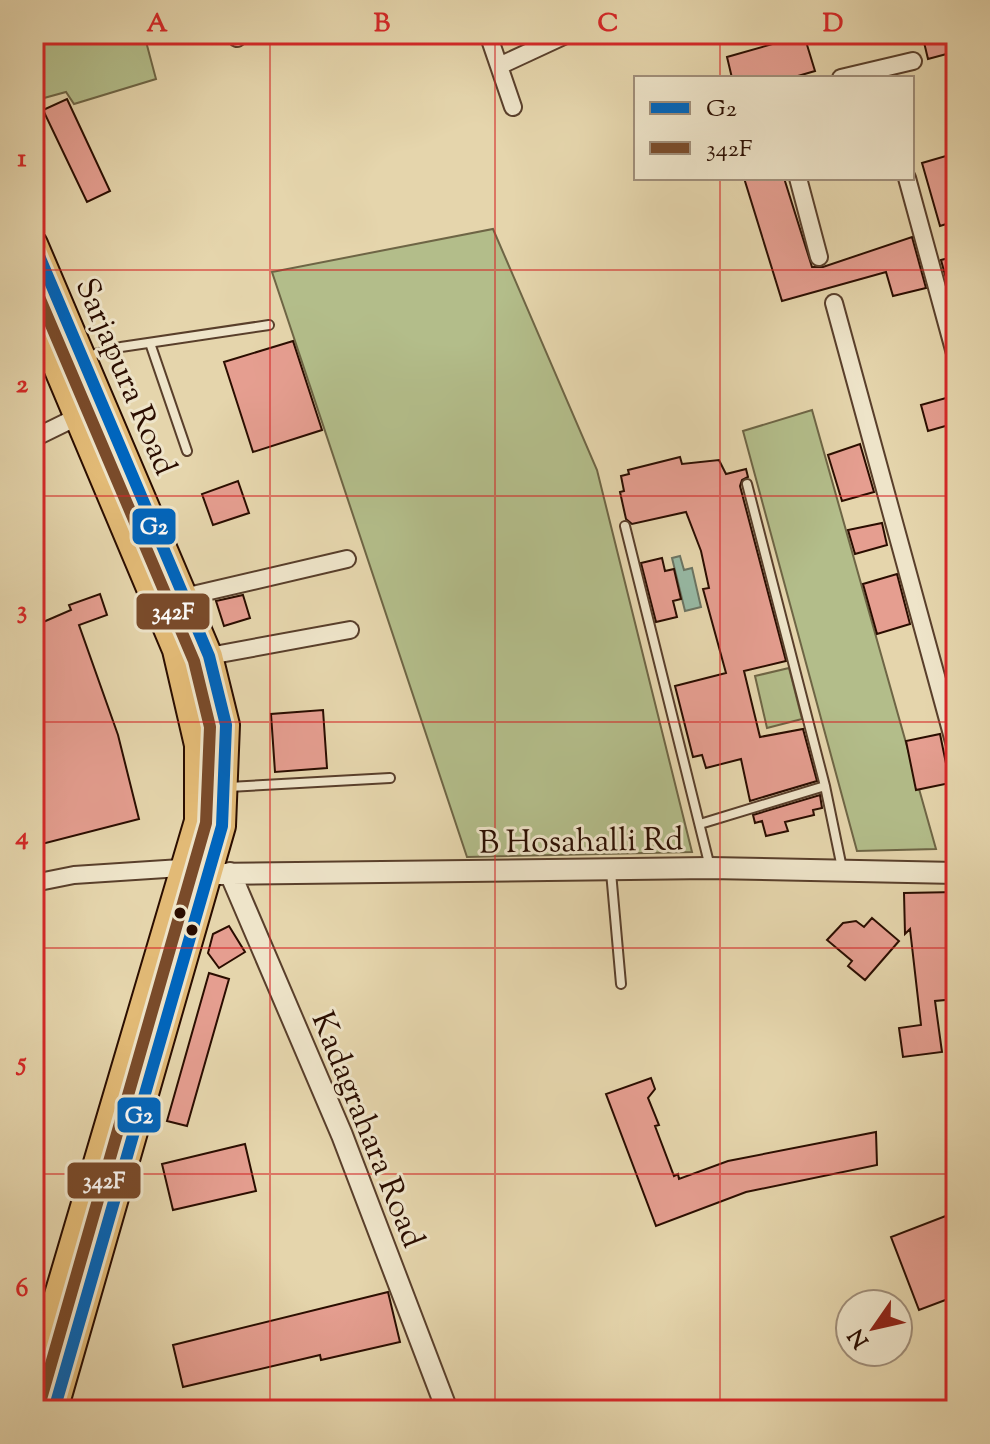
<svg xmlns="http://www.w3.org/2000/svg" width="990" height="1444" font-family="'Sorts Mill Goudy',serif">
	<rect width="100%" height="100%" fill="#e5d5ac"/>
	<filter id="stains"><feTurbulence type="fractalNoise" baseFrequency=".0025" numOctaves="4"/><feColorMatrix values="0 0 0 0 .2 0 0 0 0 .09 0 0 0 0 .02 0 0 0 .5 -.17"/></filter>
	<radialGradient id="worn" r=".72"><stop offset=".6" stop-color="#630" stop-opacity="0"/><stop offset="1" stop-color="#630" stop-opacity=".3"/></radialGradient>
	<path fill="#b3bd8a" stroke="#6e6545" stroke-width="2" d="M34 34H144L156 79 74 104 66 92 44 98 34 76Z
		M493 229 597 470 692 852 467 857 272 272Z
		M812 410 936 849 857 851 743 431Z
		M789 668 802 719 767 728 755 676Z"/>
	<path fill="#97b9a4" stroke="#6b7462" stroke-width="2" d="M680 556 684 570 692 568 701 607 685 611 672 558Z"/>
	<path fill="#e59e90" stroke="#2a0d00" stroke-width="2" d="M922 34H949L954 52 928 59Z
		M804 35 815 71 791 78H732L727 57Z
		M67 99 110 191 87 202 43 110Z
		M956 153V221L940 226 922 163Z
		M744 178H784L812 267H823L912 237 926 288 893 296 886 272 782 301Z
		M956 256V279L947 282 941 260Z
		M293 341 322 430 253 452 224 362Z
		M946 398H952L956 423 928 431 921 405Z
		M860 444 874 492 842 501 828 455Z
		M680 457 682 464 719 460 726 474 746 469 748 477 742 480 740 486 786 661 744 671 760 737 803 729 817 781 750 801 741 759 706 768 702 755 693 757 675 686 726 673 703 589 709 588 701 551 686 512 632 524 626 519 620 492 624 491 621 476 629 474 628 470Z
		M238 481 249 513 213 525 202 494Z
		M882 523 887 545 855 554 848 530Z
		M662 558 665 571 674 569 681 599 673 601 677 617 656 622 641 563Z
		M897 574 910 624 877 634 863 584Z
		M100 594 107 615 79 625 118 735 139 819 34 846V626L71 610 69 605Z
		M243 595 250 618 224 626 216 601Z
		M323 710 327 768 275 772 271 714Z
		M940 734 950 783 916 790 906 741Z
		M820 795 822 808 813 810 814 815 785 822 788 831 766 836 762 821 755 823 753 815Z
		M956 892V999L935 1001 942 1052 903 1057 899 1028 921 1025 910 929 905 934 904 893Z
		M872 918 899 941 865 980 848 966 852 961 827 940 843 923 856 921 864 927Z
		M229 926 245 952 219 968 208 953 213 934Z
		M209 973 229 979 187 1126 167 1121Z
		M651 1078 655 1089 648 1098 659 1125 655 1126 674 1176 678 1174 679 1179 728 1161 876 1132 877 1165 746 1192 656 1226 606 1094Z
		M245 1144 256 1191 173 1210 162 1164Z
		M956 1212V1296L919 1310 891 1237Z
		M388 1292 400 1342 321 1360 320 1355 183 1387 173 1345Z"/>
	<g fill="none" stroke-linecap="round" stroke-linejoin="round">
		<defs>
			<path id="service" d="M150 343 187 451
				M84 357 121 347 269 325
				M747 484 825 786 842 868
				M625 526 710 867
				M229 787 390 778
				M700 824 825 786
				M611 872 621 984"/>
			<path id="minor" d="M235 34 237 38
				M488 34 513 107
				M499 66 568 34
				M841 78 913 61
				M798 178 819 257
				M907 178 956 357
				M834 303 956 749
				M34 438 79 416
				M184 597 347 559
				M209 656 350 630
				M34 883 74 875 181 868"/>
			<path id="tertiary" d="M230 873 342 1135 447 1410
				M206 874 710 868 956 873"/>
			<path id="primary" d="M34 244 209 656 226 725 222 826 54 1410
				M34 313 176 650 198 745V821L34 1376"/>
		</defs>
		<use href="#service" stroke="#593f2b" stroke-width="12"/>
		<use href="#minor" stroke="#593f2b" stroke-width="20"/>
		<use href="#tertiary" stroke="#593f2b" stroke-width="24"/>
		<use href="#primary" stroke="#2a0d00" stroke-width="30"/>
		<use href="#service" stroke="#eee4c9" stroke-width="8"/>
		<use href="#minor" stroke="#eee4c9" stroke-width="16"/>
		<use href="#tertiary" stroke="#eee4c9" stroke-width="20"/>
		<use href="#primary" stroke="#e2ba76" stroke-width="26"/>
		<defs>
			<path id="bus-1" d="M34 244 209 656 226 725 222 826 54 1410"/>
			<path id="bus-2" d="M34 285 194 661 210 727 206 823 39 1406"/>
		</defs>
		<use href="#bus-1" stroke="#eee4c9" stroke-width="18"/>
		<use href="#bus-2" stroke="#eee4c9" stroke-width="18"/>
		<use href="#bus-1" stroke="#0065bd" stroke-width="12"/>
		<use href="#bus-2" stroke="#7a4b2a" stroke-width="12"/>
	</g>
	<path fill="none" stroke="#d62828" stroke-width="2" stroke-opacity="0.55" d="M270 34V1410M495 34V1410M720 34V78M720 178V1410M34 270H956M34 496H956M34 722H956M34 948H956M34 1174H956"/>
	<g fill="#2a0d00" stroke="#eee4c9" stroke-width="3">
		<circle cx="180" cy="913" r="7"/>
		<circle cx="192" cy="930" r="7"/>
	</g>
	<g text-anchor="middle" stroke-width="6" stroke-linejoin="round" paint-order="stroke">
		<g font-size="32" fill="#2a0d00" stroke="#eee4c9">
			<text transform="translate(127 376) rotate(67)" y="11">Sarjapura Road</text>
			<text transform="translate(581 840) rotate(-1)" y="11">B Hosahalli Rd</text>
			<text transform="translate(369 1129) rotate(68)" y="11">Kadagrahara Road</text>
		</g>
	</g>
	<g stroke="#eee4c9" stroke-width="3">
		<rect x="131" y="507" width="46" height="39" rx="8" fill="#0065bd"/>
		<rect x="135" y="592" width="76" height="39" rx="8" fill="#7a4b2a"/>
		<rect x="116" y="1096" width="46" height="38" rx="8" fill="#0065bd"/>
		<rect x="66" y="1161" width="76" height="39" rx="8" fill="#7a4b2a"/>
	</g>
	<g font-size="22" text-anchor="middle" font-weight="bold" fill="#fff">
		<text x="154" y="534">G2</text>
		<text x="173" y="619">342F</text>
		<text x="139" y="1123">G2</text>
		<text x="104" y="1188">342F</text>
	</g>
	<rect width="990" height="1444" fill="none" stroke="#e5d5ac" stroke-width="88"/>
	<rect x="634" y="76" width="280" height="104" fill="#eee4c9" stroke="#a08e79" stroke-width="2"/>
	<rect x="650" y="102" width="40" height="12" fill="#0065bd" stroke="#a08e79" stroke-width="2"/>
	<text x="706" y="116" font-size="24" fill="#2a0d00">G2</text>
	<rect x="650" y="142" width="40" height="12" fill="#7a4b2a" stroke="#a08e79" stroke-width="2"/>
	<text x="706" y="156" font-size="24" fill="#2a0d00">342F</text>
	<g transform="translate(874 1328) rotate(236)"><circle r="38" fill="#eee4c9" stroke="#a08e79" stroke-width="2"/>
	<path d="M0-6L14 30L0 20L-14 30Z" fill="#8f2418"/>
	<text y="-12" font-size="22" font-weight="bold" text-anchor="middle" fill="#2a0d00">N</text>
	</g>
	<rect x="44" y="44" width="902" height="1356" fill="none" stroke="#d62828" stroke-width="3"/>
	<g font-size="26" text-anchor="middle" font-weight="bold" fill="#d62828">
		<text x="157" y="31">A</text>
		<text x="382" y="31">B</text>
		<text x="608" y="31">C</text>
		<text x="833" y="31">D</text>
		<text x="22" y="166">1</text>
		<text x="22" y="392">2</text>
		<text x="22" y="618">3</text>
		<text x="22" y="844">4</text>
		<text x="22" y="1070">5</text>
		<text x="22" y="1296">6</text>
	</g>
	<rect width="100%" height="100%" filter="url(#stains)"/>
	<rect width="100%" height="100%" fill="url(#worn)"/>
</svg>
